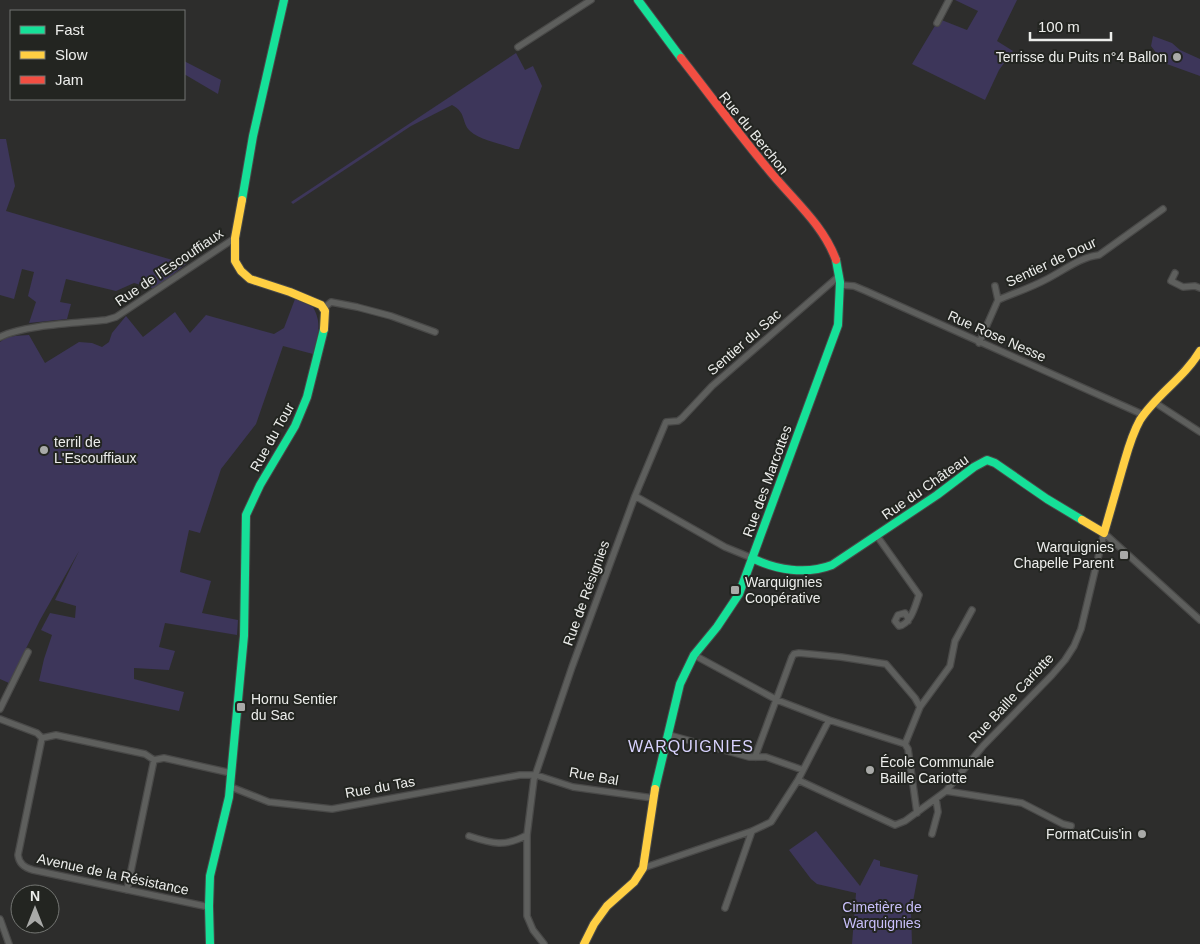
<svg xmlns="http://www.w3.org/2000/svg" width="1200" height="944" font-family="Arial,sans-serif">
	<rect width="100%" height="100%" fill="#2d2d2c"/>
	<path fill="#3d365a" d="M955 0H1017L997 41 1013 51 999 70 985 100 912 64 939 19 967 30 978 11Z
		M1153 36 1172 43 1180 50 1200 59V76L1164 63 1151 46Z
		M516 53 525 70 533 66 542 86 519 149H515C503 144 479 140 470 131 461 122 467 113 452 105L411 126 293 204 291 202Z
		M184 61 221 80 218 94 184 74Z
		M0 139H6L15 186 6 211 186 264 155 289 134 283 116 291 66 279 60 302 71 304 67 319 29 323 36 302 28 296 34 272 22 269 14 299 0 295Z
		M295 299 313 307C323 325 317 336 313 354L283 346 256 424 221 469 200 533 189 530 180 572 211 581 202 613 238 620 237 635 165 623 159 647 175 651 169 670 134 668V679L184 692 179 711 39 681 44 659 52 635 41 630 50 613 75 618 76 606 55 600 79 551 40 620 9 683 0 679V342C8 335 19 336 29 335L45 363 79 342 92 343 102 347 109 342 112 333 126 316 143 337 175 312 190 333 206 315 274 334 284 328Z
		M816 831 860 886 874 859 880 861V866L918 875 911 912 912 944H852L856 893 817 884 811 879 789 850Z"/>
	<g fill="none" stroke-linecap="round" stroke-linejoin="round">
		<defs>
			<path id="street" d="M937 23 949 0
				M518 47 591 0
				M1175 273 1171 281 1183 287 1195 286 1200 288
				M840 285 854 286 866 291 1144 415
				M998 300C1014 293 1030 288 1045 280 1063 271 1080 257 1099 255L1163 209
				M324 308 331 302 357 307 391 316 435 332
				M0 337C23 325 78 323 106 320L116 317 235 238
				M979 343 998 300 995 286
				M1154 402 1200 432
				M635 496 725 547 752 558
				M877 536 919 595C915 606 911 624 899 626L895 621 898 615 905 613 908 618V621
				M694 655 777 700 829 720
				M920 707 950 666 955 641 972 610
				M0 709 28 652
				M0 719 37 733 42 738 56 735 145 754 154 760 164 758 231 773
				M669 735 749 757H766L803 770
				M42 738 18 855C19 864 25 868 33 870L209 907
				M905 744 908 749 917 813
				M755 757 792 657 794 654 799 653 841 657 886 664 915 698 920 707 905 744
				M798 780 895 825 905 821 946 791 983 746 1052 675 1065 660 1074 646 1081 629 1104 533 1200 620
				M231 787 269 802 332 809 520 775H536L573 787 653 798
				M946 791 1022 803 1063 824 1071 826
				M932 834 938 812 936 799
				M469 836C493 844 505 847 527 835
				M643 868 752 831 771 822 798 780 829 720 905 744
				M127 890 154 760
				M725 908 752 831
				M0 919 9 944
				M544 944 533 930 527 916V835L534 779 572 667 635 496 666 422 678 421 682 418 712 386 839 276"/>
			<path id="fast" d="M638 0 681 58
				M242 200 253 136 284 0
				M752 558C776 570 806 575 832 565L937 495 974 467 987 460 995 463 1047 499 1082 520
				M655 789 680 684 694 655 717 627 739 594 838 325 840 282 836 260
				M210 944 209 906 210 876 229 797 244 636 246 515 260 485 295 426 307 397 324 329"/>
			<path id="slow" d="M242 200 235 238V261L241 271 250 279 290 292 321 305 325 311 324 329
				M1082 520 1104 533C1110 512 1116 491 1122 470 1127 453 1131 436 1140 420 1157 394 1184 378 1200 351
				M584 944 594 924 607 906 634 882 643 868 655 789"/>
			<path id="jam" d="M681 58C710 95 738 133 768 169 792 199 823 224 836 260"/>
		</defs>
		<use href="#street" stroke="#494948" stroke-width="8"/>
		<use href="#fast" stroke="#494948" stroke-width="10"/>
		<use href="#slow" stroke="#494948" stroke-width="10"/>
		<use href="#jam" stroke="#494948" stroke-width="10"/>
		<use href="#street" stroke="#5e5f5d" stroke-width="5.5"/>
		<use href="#fast" stroke="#16e098" stroke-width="8"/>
		<use href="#slow" stroke="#ffcf43" stroke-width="8"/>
		<use href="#jam" stroke="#f24e42" stroke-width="8"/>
	</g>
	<g fill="#a9aaa8" stroke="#232521" stroke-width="2">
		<circle cx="1177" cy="57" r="5"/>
		<circle cx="44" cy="450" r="5"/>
		<rect x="1119" y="550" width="10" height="10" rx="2.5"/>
		<rect x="730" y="585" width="10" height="10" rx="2.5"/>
		<rect x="236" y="702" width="10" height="10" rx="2.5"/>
		<circle cx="870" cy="770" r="5"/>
		<circle cx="1142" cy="834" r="5"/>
	</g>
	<g text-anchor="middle" stroke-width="4" stroke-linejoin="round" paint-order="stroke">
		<g font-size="14" fill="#ecedeb" stroke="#232521" text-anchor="start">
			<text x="1167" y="62" text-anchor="end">Terrisse du Puits n°4 Ballon</text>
			<text x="54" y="447">terril de<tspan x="54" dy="16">L'Escouffiaux</tspan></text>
			<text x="1114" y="552" text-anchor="end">Warquignies<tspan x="1114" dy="16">Chapelle Parent</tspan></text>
			<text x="745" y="587">Warquignies<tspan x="745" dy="16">Coopérative</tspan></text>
			<text x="251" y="704">Hornu Sentier<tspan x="251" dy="16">du Sac</tspan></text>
			<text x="880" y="767">École Communale<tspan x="880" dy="16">Baille Cariotte</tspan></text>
			<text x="1132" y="839" text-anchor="end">FormatCuis'in</text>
		</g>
		<g font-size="14" fill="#ecedeb" stroke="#232521">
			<text transform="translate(754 133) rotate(51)" y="5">Rue du Berchon</text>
			<text transform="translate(1051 262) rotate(-25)" y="5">Sentier de Dour</text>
			<text transform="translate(169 267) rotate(-34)" y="5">Rue de l'Escouffiaux</text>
			<text transform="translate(997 336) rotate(24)" y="5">Rue Rose Nesse</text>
			<text transform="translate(744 342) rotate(-41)" y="5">Sentier du Sac</text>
			<text transform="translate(272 437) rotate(-61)" y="5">Rue du Tour</text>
			<text transform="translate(767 481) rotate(-70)" y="5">Rue des Marcottes</text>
			<text transform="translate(925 487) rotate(-35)" y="5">Rue du Château</text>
			<text transform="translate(586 593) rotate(-70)" y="5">Rue de Résignies</text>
			<text transform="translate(1011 698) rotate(-47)" y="5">Rue Baille Cariotte</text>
			<text transform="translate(594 776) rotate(10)" y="5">Rue Bal</text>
			<text transform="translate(380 787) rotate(-10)" y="5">Rue du Tas</text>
			<text transform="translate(113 874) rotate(12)" y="5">Avenue de la Résistance</text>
		</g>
		<g font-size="14" fill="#c8bffa" stroke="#232521">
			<text x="882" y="912">Cimetière de<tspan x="882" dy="16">Warquignies</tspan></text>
		</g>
		<g font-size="16" letter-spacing="1" fill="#d8d2fe" stroke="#232521">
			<text x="691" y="752">WARQUIGNIES</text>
		</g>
	</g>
	<rect x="10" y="10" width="175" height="90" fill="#232521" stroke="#737572"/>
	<rect x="20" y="26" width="25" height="8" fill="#16e098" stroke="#737572"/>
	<text x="55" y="35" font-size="15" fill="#ecedeb">Fast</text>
	<rect x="20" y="51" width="25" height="8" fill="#ffcf43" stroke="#737572"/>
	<text x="55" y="60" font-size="15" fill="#ecedeb">Slow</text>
	<rect x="20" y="76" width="25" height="8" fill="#f24e42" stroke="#737572"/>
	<text x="55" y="85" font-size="15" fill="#ecedeb">Jam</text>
	<g transform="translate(35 909)"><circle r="24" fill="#232521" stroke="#737572"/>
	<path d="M0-4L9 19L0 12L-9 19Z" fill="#a9aaa8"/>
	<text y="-8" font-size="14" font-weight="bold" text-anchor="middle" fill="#ecedeb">N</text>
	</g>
	<path d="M1030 32v8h81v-8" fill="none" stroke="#ecedeb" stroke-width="2.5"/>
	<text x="1038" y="32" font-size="15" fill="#ecedeb" stroke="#232521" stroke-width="4" paint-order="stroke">100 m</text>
</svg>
